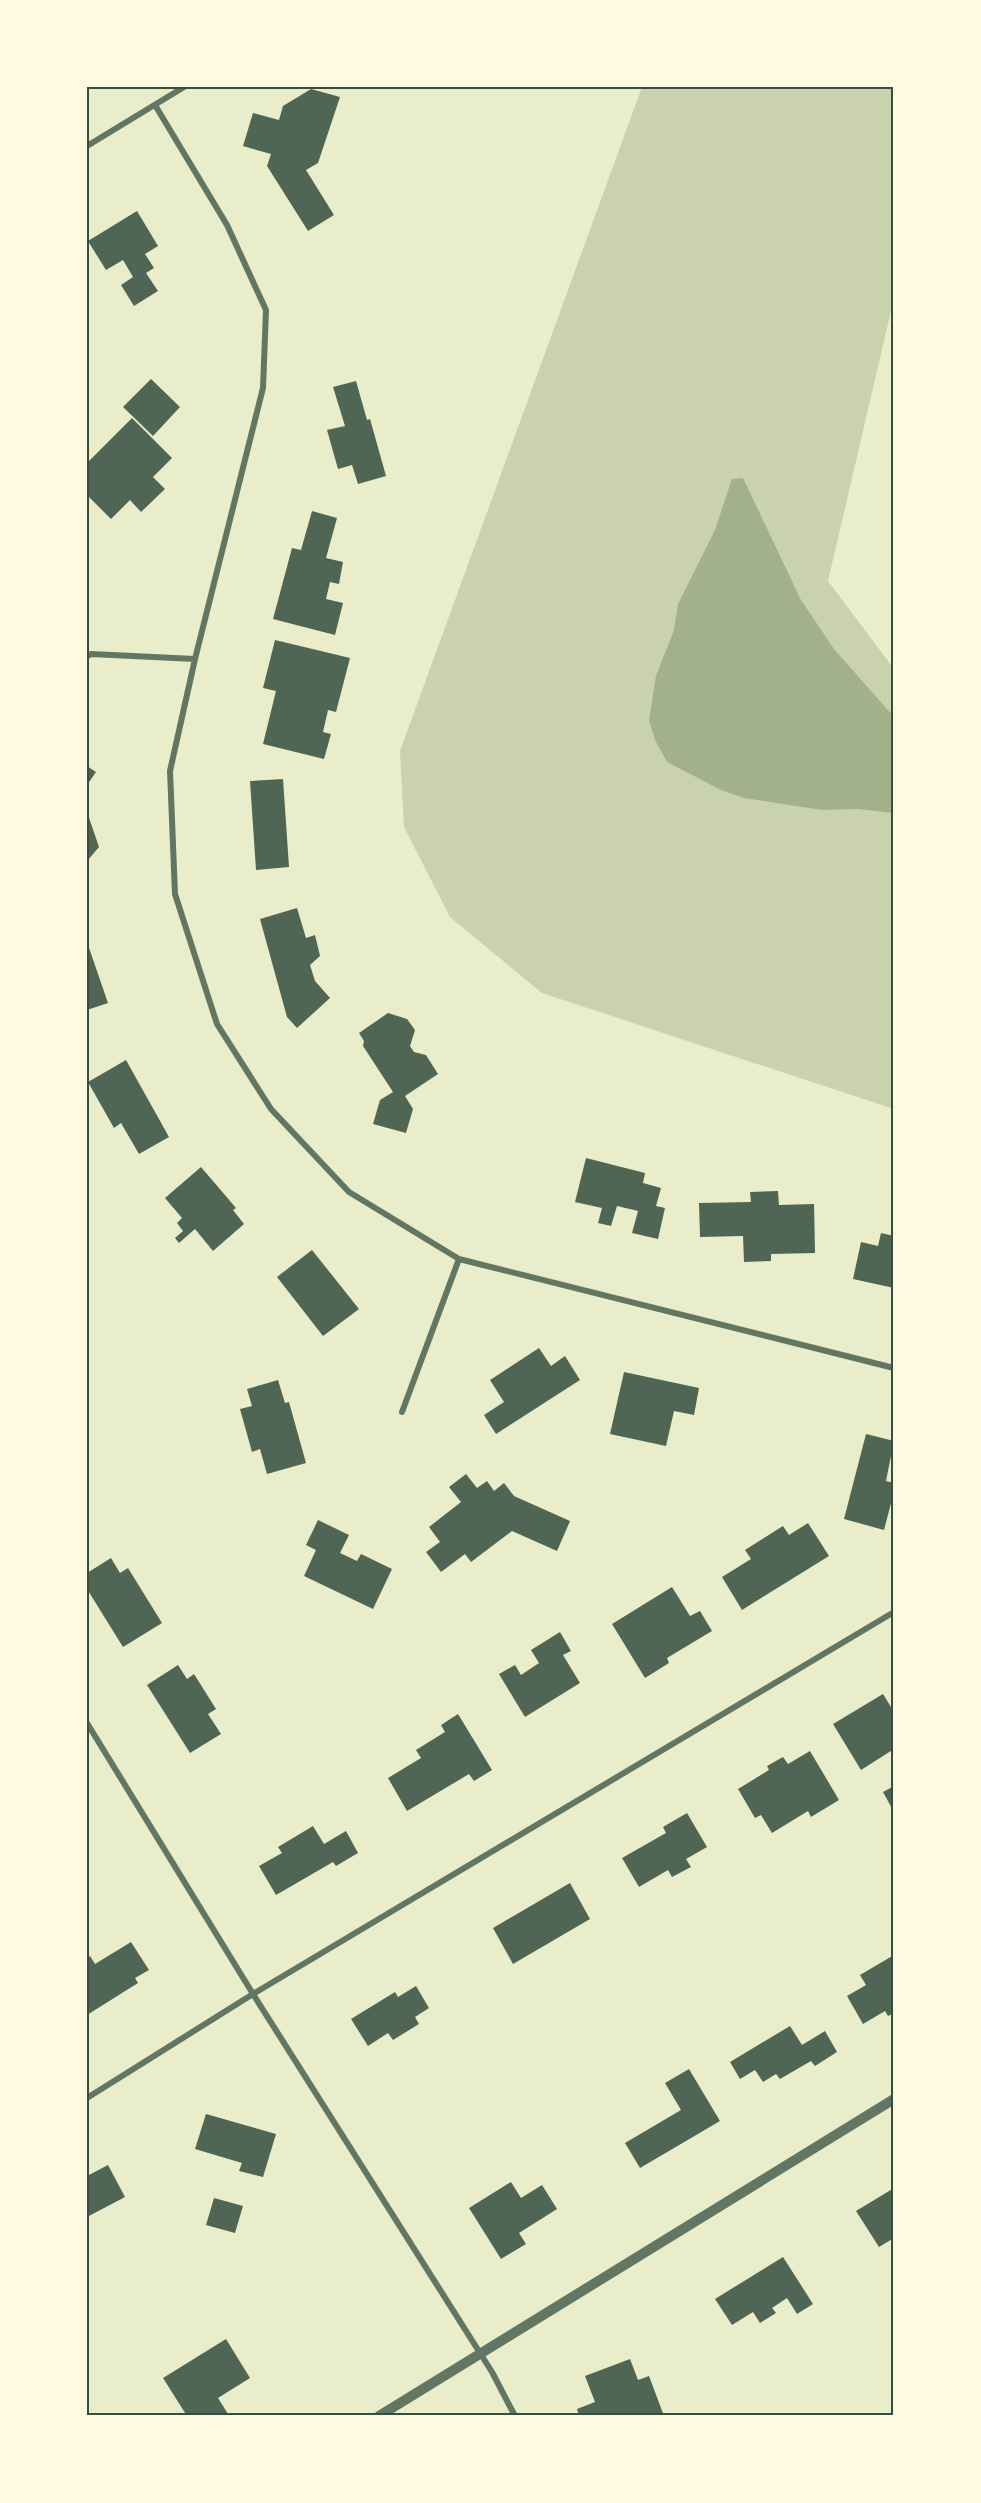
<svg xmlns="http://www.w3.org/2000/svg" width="981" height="2503" font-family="Helvetica,sans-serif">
	<rect width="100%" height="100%" fill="#e9edc9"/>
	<path fill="#cad2ad" d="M642 87H894V298L828 581 894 669V1109L542 993 450 917 404 827 400 751Z"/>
	<path fill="#a3b18a" d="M743 478 801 600 834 649 894 717V813L858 809 822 810 744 798 721 790 667 762 655 740 649 720 656 676 674 630 678 604 715 530 732 479Z"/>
	<path fill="#4f6655" d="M311 89 340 97 318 163 306 170 334 215 308 231 267 166 271 154 243 146 253 113 279 120 283 106Z
		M137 211 158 246 145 254 154 268 146 273 158 291 134 306 121 285 133 277 123 260 106 270 88 241Z
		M151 379 180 407 153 436 123 407Z
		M356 381 367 420 370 419 386 476 358 484 352 465 338 469 327 430 345 426 333 387Z
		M132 418 172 458 153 477 165 489 141 512 130 500 111 519 87 495V463Z
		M312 511 337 518 326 558 343 562 339 584 330 582 326 599 343 603 335 635 273 619 292 548 301 550Z
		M275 640 350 658 336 712 328 710 323 732 331 734 324 759 263 744 276 691 263 688Z
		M87 766 96 772 87 785Z
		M283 779 289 867 256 870 250 781Z
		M87 812 99 847 87 861Z
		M297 908 306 938 315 935 320 956 310 965 315 981 330 998 297 1028 287 1017 260 919Z
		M87 942 108 1003 87 1010Z
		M388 1013 407 1019 415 1030 410 1046 414 1052 426 1055 438 1074 405 1096 413 1109 406 1133 373 1124 380 1100 393 1092 363 1046 364 1041 359 1033Z
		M126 1060 169 1137 139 1154 121 1123 114 1128 88 1082Z
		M586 1158 645 1173 643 1183 661 1188 656 1206 665 1208 658 1239 632 1233 638 1211 617 1206 611 1226 598 1223 602 1208 575 1202Z
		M201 1167 236 1208 233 1210 244 1224 213 1251 195 1229 179 1243 175 1238 183 1231 177 1223 182 1218 165 1198Z
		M778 1191 779 1205 814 1204 815 1253 771 1254V1261L744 1262 743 1236 700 1237 699 1203 751 1202 750 1192Z
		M881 1233 894 1236V1288L853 1279 861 1242 878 1246Z
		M312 1250 359 1309 323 1336 277 1277Z
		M539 1348 551 1366 565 1356 580 1380 496 1434 484 1415 504 1402 490 1380Z
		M624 1372 699 1388 694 1415 674 1411 666 1446 610 1434Z
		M278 1380 285 1403 289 1402 306 1463 267 1474 260 1449 252 1452 240 1409 252 1406 247 1389Z
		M866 1434 894 1441 886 1481 894 1483V1492L884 1530 844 1519Z
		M466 1474 477 1488 487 1481 494 1491 504 1483 514 1496 570 1521 557 1551 512 1531 471 1562 465 1554 441 1572 426 1552 440 1542 429 1527 461 1502 449 1487Z
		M318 1520 349 1535 340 1553 357 1561 361 1554 392 1569 373 1609 304 1576 316 1550 306 1545Z
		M808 1523 829 1556 742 1610 722 1577 751 1559 745 1550 783 1526 789 1535Z
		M111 1558 120 1573 128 1568 162 1623 123 1647 87 1589V1573Z
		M672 1587 690 1616 700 1611 712 1631 667 1658 669 1663 645 1678 612 1624Z
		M560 1632 571 1651 563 1655 580 1683 525 1717 499 1674 515 1665 521 1675 539 1663 531 1650Z
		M178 1665 187 1679 194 1674 216 1709 208 1714 221 1734 190 1753 147 1685Z
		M883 1694 894 1712V1749L861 1770 833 1724Z
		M458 1714 492 1770 474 1781 469 1774 407 1811 388 1778 421 1758 416 1750 445 1732 441 1725Z
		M810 1751 839 1800 811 1817 808 1811 772 1833 761 1815 755 1818 738 1789 769 1770 767 1766 783 1757 788 1764Z
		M894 1786V1812L883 1792Z
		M687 1813 707 1847 686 1859 691 1867 672 1877 668 1870 639 1887 622 1858 666 1833 663 1827Z
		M313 1826 324 1844 346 1831 358 1853 336 1866 333 1862 276 1895 259 1866 282 1853 278 1847Z
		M570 1883 590 1919 513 1964 493 1928Z
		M131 1942 149 1970 135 1978 138 1983 87 2015V1958L90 1956 95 1964Z
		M894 1955V2013L888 2016 885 2011 863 2024 847 1996 866 1985 860 1975Z
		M416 1986 429 2008 415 2017 419 2024 393 2040 388 2033 368 2046 351 2019 395 1992 398 1997Z
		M790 2026 802 2045 825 2031 837 2052 815 2066 811 2061 780 2079 776 2074 763 2082 755 2070 740 2079 730 2062Z
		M689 2069 720 2121 640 2168 625 2143 681 2110 665 2083Z
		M206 2114 276 2134 263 2177 239 2171 242 2163 195 2149Z
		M108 2165 125 2197 87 2217V2176Z
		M511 2182 521 2198 542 2185 557 2209 519 2233 526 2244 501 2259 469 2208Z
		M894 2188V2238L879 2247 856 2211Z
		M214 2198 243 2206 235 2233 206 2225Z
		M783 2257 813 2304 797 2314 787 2298 772 2308 776 2313 760 2323 753 2312 732 2325 715 2299Z
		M226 2339 250 2378 218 2398 228 2414 225 2416H187L163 2378Z
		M630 2359 638 2380 649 2376 664 2416H579L577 2409 595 2402 585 2376Z"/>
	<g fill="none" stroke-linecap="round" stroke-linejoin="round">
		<path stroke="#617663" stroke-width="6" d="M155 105 227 225 266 310 263 388 195 659 170 771 175 894 217 1024 271 1109 349 1192 459 1259 894 1368
			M87 146 184 87
			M87 656 91 654 195 659
			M402 1412 459 1259
			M87 1723 253 1994 492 2372 515 2416
			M87 2098 253 1994 894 1612"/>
		<path stroke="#617663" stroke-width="10" d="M379 2416 894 2099"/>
	</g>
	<rect width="981" height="2503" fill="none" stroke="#fefae0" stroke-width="177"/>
	<rect x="88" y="88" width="804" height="2326" fill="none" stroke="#344e41" stroke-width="2"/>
</svg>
